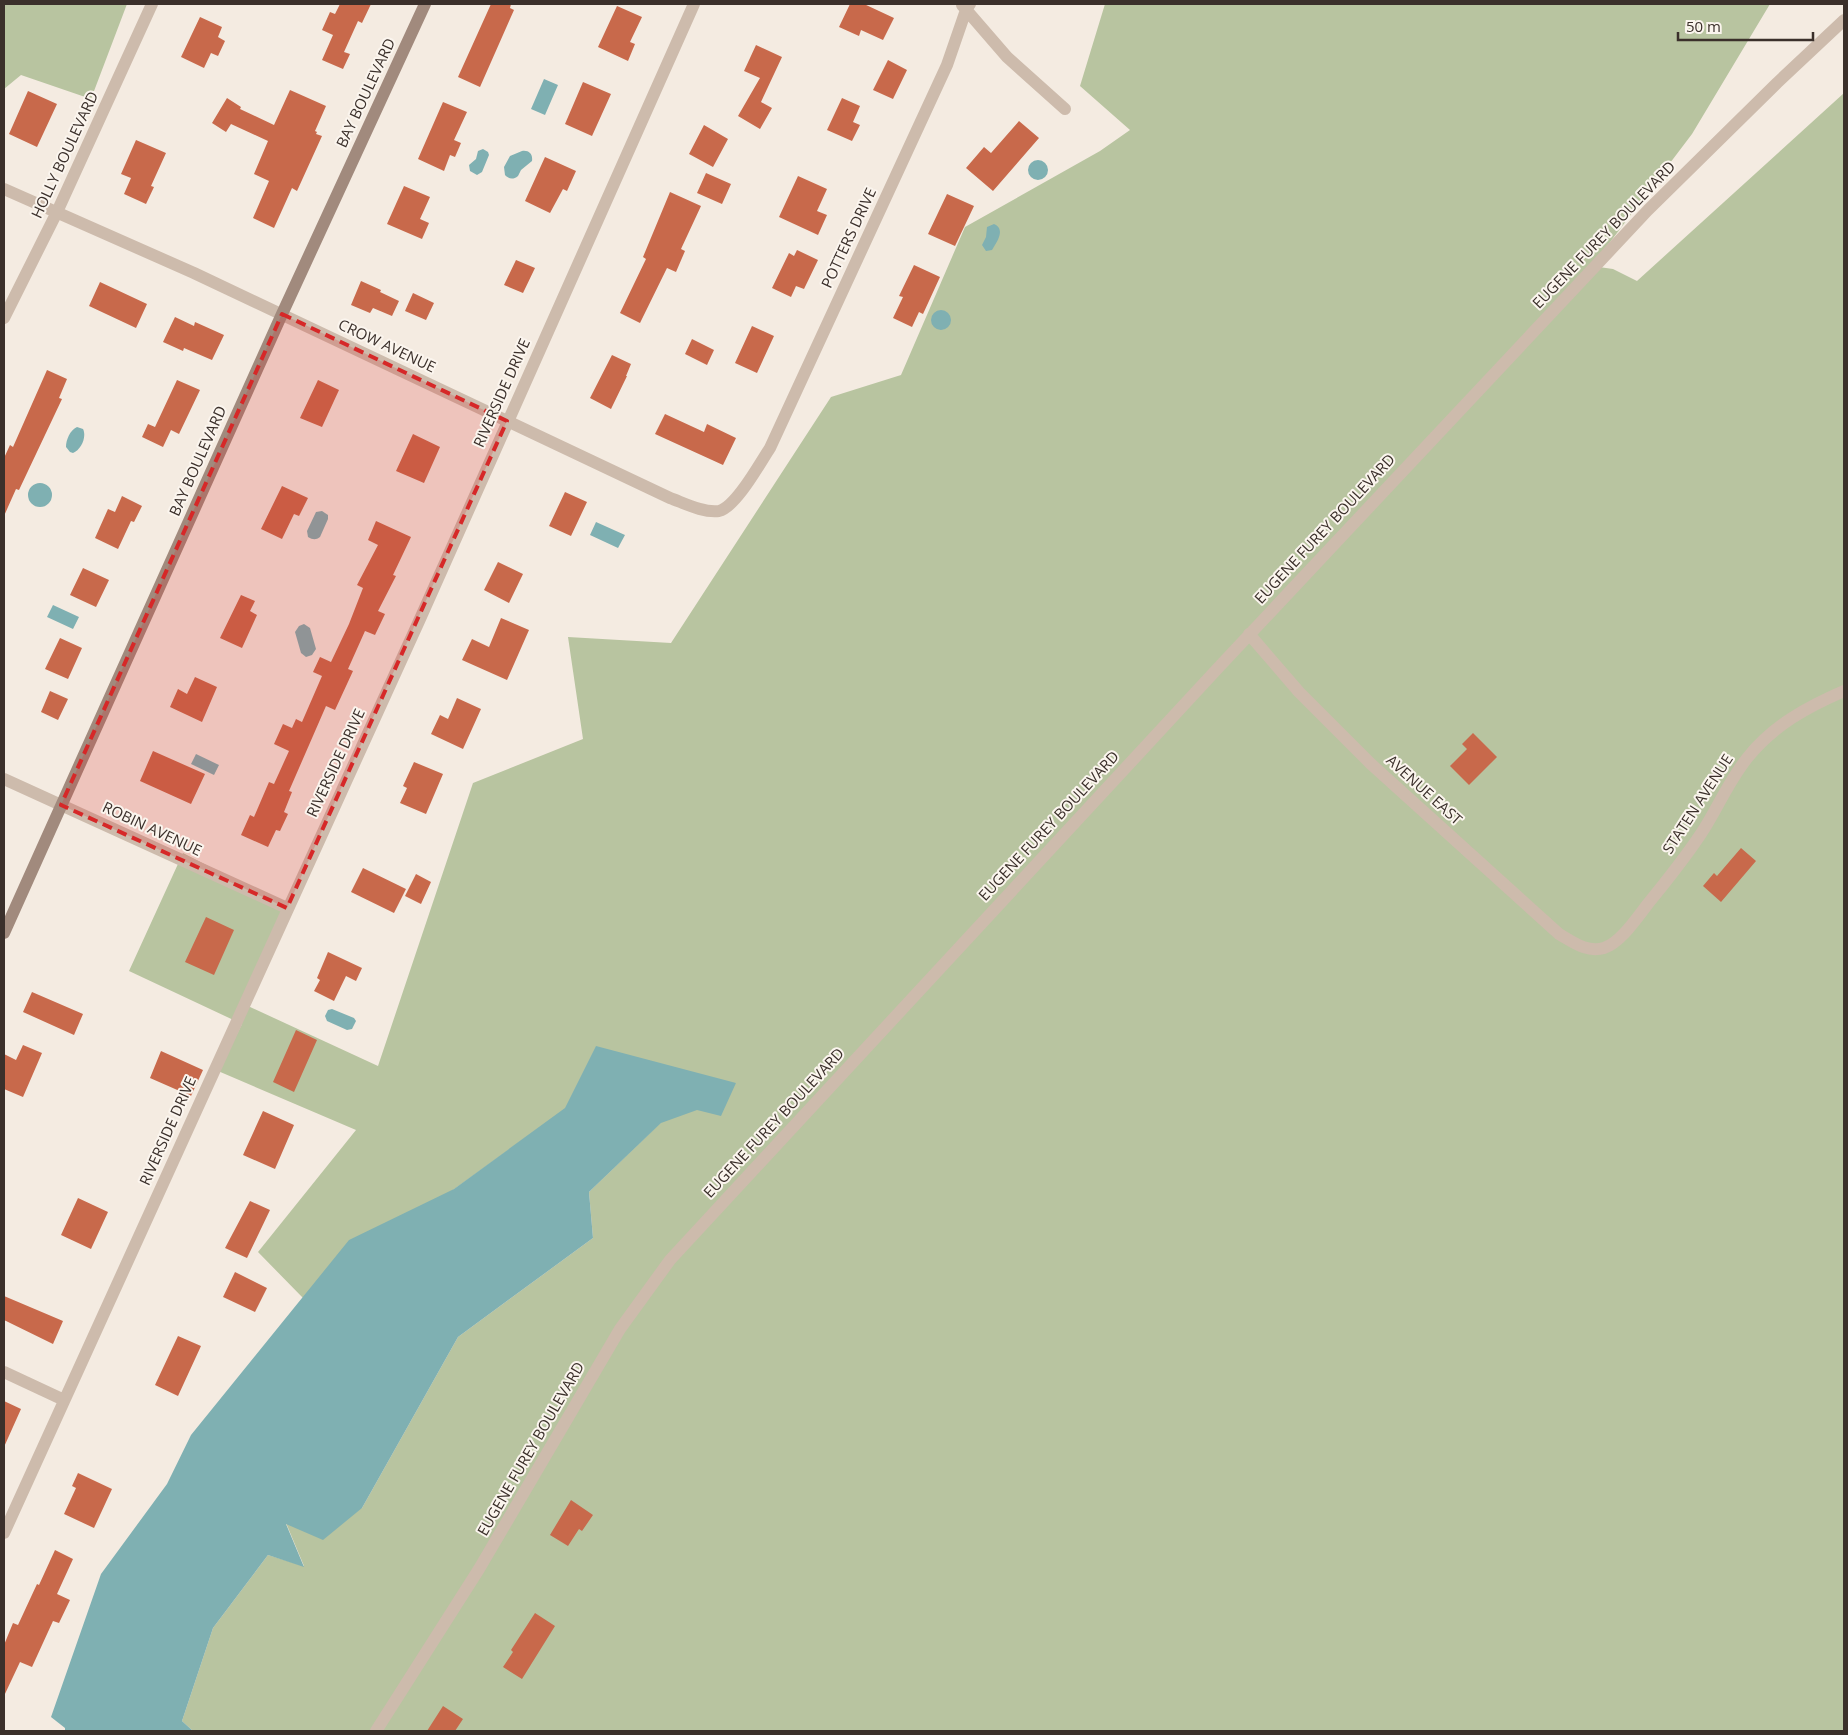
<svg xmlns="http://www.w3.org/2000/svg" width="1848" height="1735" font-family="'Open Sans',sans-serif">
	<rect width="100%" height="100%" fill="#f4ebe1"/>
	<path fill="#b8c4a0" d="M4 4H127L91 99 21 75 4 89Z
		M1105 4H1770L1692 134 1592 266 1613 269 1637 281 1844 93V1731H193L182 1721 213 1628 268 1555 304 1566 286 1523 362 1508 458 1337 593 1238 589 1192 679 1105 736 1083 564 1110 303 1298 258 1252 356 1130 218 1071 242 1024 129 971 183 853 293 910 248 1006 378 1066 473 783 583 739 568 637 671 643 831 397 901 375 965 227 1100 151 1130 130 1080 86Z"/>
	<path fill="#7fb0b2" d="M544 79 558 85 545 115 531 109Z
		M483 149 488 152 489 155 482 172 477 175 470 171 469 165 476 159 478 151Z
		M522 151C529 150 533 154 532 161L521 170 518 176C513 180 509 179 505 175L504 167 510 156Z
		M1028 170a10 10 0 1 1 20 0a10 10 0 1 1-20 0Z
		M994 224C1006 229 997 242 992 250L986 251 982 245 986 237 987 227Z
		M931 320a10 10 0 1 1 20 0a10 10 0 1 1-20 0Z
		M77 427 83 429C87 437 81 450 73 453L70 452 66 447C66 440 70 430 77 427Z
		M28 495a12 12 0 1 1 24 0a12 12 0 1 1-24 0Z
		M322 511 328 515V519L320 537C316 540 313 540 308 537L307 531 316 512Z
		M596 522 625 535 618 548 590 535Z
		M53 605 79 617 73 629 47 617Z
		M304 624 310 628 316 649 312 655 306 657 301 653 295 632 299 626Z
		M196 754 219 765 214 775 191 764Z
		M332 1009 354 1018 356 1021 352 1029 347 1030 327 1021 325 1016 328 1010Z
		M596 1046 736 1083 721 1116 697 1110 661 1123 589 1192 593 1238 458 1337 362 1508 323 1540 286 1524 304 1567 268 1555 213 1628 182 1721 193 1731H65V1728L51 1717 101 1574 167 1484 191 1435 349 1240 454 1189 565 1108Z"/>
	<path fill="#c8694b" d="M340 4H371L362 23 358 21 344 52 350 54 343 69 322 60 333 35 322 30 330 12 335 14Z
		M491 4H511L510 8 514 10 480 87 458 77Z
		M850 4H864L894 18 883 40 861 30 859 36 839 27Z
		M617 6 642 17 630 42 635 44 628 61 598 47Z
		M200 17 222 27 218 37 225 41 218 56 211 53 204 68 181 57Z
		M756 45 782 57 761 102 772 108 760 129 738 116 760 78 744 71Z
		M888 60 907 70 893 99 873 90Z
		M583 82 611 94 592 136 565 124Z
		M290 90 326 106 315 131 317 132 316 134 322 136 297 191 292 188 274 228 253 218 269 181 254 174 268 141 231 124 226 132 212 123 227 98 241 107 240 109 274 125Z
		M28 91 57 104 37 147 9 134Z
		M842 98 860 106 853 122 860 125 852 141 827 130Z
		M443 102 467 112 454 140 461 143 455 157 450 155 444 171 418 159Z
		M1019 121 1039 138 993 191 966 168 984 147 991 153Z
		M704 125 728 139 713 167 689 154Z
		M136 140 166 153 151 186 154 187 146 204 124 194 131 178 121 174Z
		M545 157 576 171 567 191 563 189 550 213 525 201Z
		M706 173 731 184 722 204 697 193Z
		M798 176 827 189 817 211 827 215 818 235 779 217Z
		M404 186 430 197 420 219 429 223 422 239 387 224Z
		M670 192 701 206 681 249 685 251 676 272 667 268 640 323 620 313 646 259 643 257Z
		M947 194 974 206 955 246 928 234Z
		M797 250 818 260 804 289 796 286 791 297 772 288 789 253 794 256Z
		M516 260 535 268 523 293 504 285Z
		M914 265 940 277 923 314 919 312 912 327 893 318 903 297 899 296Z
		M361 281 381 290 380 292 399 301 392 316 373 308 370 313 351 305Z
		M100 282 147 304 136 328 89 306Z
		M413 293 434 303 426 320 405 311Z
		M175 317 194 326 195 322 224 335 212 360 184 348 183 351 163 342Z
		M752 326 774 336 757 373 735 363Z
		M692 339 714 350 707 365 685 354Z
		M612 355 631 364 626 376H627L611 409 590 398Z
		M47 370 67 379 59 398 62 399 19 490 16 489 4 516V458L10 445 13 447Z
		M177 380 200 390 179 434 171 430 163 447 142 437 148 424 155 427Z
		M318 380 339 390 322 427 300 418Z
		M665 414 704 432 707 424 736 438 723 465 655 434Z
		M413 434 440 447 424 483 396 471Z
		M282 486 308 498 299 516 294 514 282 539 261 529Z
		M565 492 587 502 571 536 549 526Z
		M122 496 142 506 134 522 131 521 118 549 95 538 108 509 115 512Z
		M376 521 411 537 393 575 396 576 378 611 385 614 375 635 365 631 348 669 353 671 335 710 326 706 289 791 292 792 284 812 288 814 280 831 276 830 268 847 241 835 250 815 254 817 269 782 274 784 289 751 274 744 283 724 292 728 296 719 302 722 322 676 313 672 320 657 331 662 349 624 363 588 357 585 378 545 368 540Z
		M498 562 523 574 509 603 484 590Z
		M83 568 109 580 96 607 70 595Z
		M241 595 255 601 250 611 257 615 242 648 220 638Z
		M501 618 529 630 507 680 462 660 472 639 489 647Z
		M60 638 82 648 68 679 45 669Z
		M195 677 217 687 202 722 170 707 178 689 187 694Z
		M50 691 68 699 58 720 41 712Z
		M457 698 481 709 463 749 431 734 440 715 448 719Z
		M1473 733 1497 757 1469 785 1450 766 1467 749 1462 744Z
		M153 751 205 774 191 804 140 781Z
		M414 762 443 774 426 814 400 803 407 788 403 786Z
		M1741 848 1756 861 1721 902 1703 886 1714 873 1717 876Z
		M363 868 406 889 394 913 351 892Z
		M416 874 431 882 421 904 405 896Z
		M206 917 234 930 214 975 185 962Z
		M328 952 362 968 356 981 346 976 334 1001 314 991 320 980 317 978Z
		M32 992 83 1014 74 1035 23 1012Z
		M296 1030 317 1040 294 1092 273 1082Z
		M23 1045 42 1053 23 1097 4 1089V1054L16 1060Z
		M161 1051 203 1070 191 1096 150 1078Z
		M263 1111 294 1125 275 1169 243 1155Z
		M78 1198 108 1212 91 1249 61 1235Z
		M250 1201 270 1210 247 1258 225 1248Z
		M235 1272 267 1288 255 1312 223 1297Z
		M4 1296 63 1321 53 1344 4 1320Z
		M178 1336 201 1346 178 1396 155 1385Z
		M4 1401 21 1409 4 1447Z
		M78 1473 112 1489 94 1528 64 1514 76 1488 72 1486Z
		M571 1500 593 1515 582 1531 579 1529 568 1546 550 1535Z
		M55 1550 73 1559 57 1594 70 1600 59 1623 53 1621 32 1667 20 1662 4 1696V1645L13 1623 18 1625 37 1584 39 1585Z
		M535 1613 555 1626 522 1679 503 1667 513 1652 511 1650Z
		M443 1706 463 1719 455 1731H427Z"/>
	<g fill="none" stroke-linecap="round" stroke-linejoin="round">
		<path stroke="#cdbbac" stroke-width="12" d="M962 5 1007 57 1065 109
			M4 189 194 273 670 498C684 503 703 513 719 511 736 507 760 463 770 448L947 65 966 10 970 4
			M4 318 57 212 152 4
			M1249 634 1299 692 1371 764 1559 934C1573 942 1587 953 1604 948 1620 943 1637 918 1647 905 1667 880 1687 856 1704 829 1719 805 1730 779 1748 757 1774 725 1807 707 1844 691
			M4 779 287 908
			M4 1372 64 1400
			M4 1533 420 619 694 4
			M376 1731 479 1569 620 1329 670 1260 1218 668 1648 210 1777 83 1844 20"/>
		<path stroke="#a18a7d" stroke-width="12" d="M4 933 282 314 425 4"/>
	</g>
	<path fill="#d62828" fill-opacity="0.2" stroke="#d62828" stroke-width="4" stroke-dasharray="10 6" stroke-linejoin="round" d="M282 314 507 421 287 908 61 805Z"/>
	<g text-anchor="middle" stroke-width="4" stroke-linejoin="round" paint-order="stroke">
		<g font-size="15" fill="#3b302b" stroke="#fbf5ee">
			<text transform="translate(366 93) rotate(-65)" y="5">BAY BOULEVARD</text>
			<text transform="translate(65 155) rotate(-65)" y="5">HOLLY BOULEVARD</text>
			<text transform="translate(1604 235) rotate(-46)" y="5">EUGENE FUREY BOULEVARD</text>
			<text transform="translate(849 238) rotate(-65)" y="5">POTTERS DRIVE</text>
			<text transform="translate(387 346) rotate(25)" y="5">CROW AVENUE</text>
			<text transform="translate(502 393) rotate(-66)" y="5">RIVERSIDE DRIVE</text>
			<text transform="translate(198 461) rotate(-66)" y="5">BAY BOULEVARD</text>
			<text transform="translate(1325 529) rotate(-47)" y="5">EUGENE FUREY BOULEVARD</text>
			<text transform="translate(336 763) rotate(-65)" y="5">RIVERSIDE DRIVE</text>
			<text transform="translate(1424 790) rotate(42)" y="5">AVENUE EAST</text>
			<text transform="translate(1698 804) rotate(-57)" y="5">STATEN AVENUE</text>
			<text transform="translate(1049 826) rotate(-47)" y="5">EUGENE FUREY BOULEVARD</text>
			<text transform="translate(152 829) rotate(25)" y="5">ROBIN AVENUE</text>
			<text transform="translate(774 1123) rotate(-47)" y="5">EUGENE FUREY BOULEVARD</text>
			<text transform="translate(168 1131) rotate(-66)" y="5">RIVERSIDE DRIVE</text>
			<text transform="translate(531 1449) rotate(-60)" y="5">EUGENE FUREY BOULEVARD</text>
		</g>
	</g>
	<rect width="1848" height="1735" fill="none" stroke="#3b302b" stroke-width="10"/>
	<path d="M1678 32v8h135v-8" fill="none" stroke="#3b302b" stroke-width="2.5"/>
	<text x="1686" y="32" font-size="15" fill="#3b302b" stroke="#fbf5ee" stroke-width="4" paint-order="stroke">50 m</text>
</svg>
